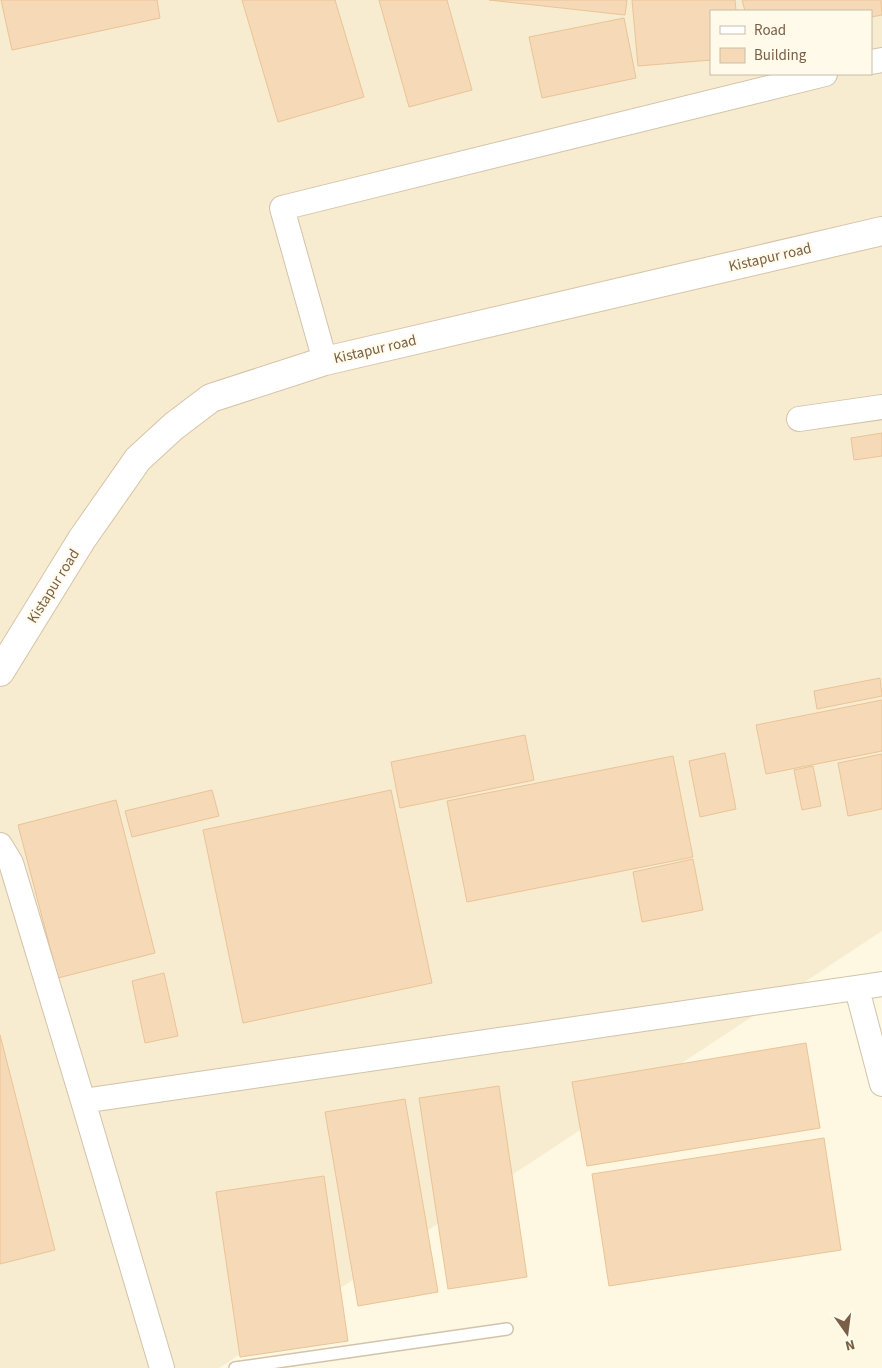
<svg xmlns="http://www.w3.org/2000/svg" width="882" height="1368" font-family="'Source Sans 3',sans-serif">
	<rect width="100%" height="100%" fill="#fef7e2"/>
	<path fill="#f7ebd0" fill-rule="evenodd" d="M0 0H882V931L219 1368H0ZM711 11H871V74H711Z"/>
	<path fill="#f6dab7" stroke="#eac396" d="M1 0H157L160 18 12 50Z
		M242 0H335L364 97 278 122Z
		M379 0H447L472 90 409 107Z
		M489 0H627L625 15Z
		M632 0H735L736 11H711V60L638 66Z
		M742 0H881L882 15 871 17V11H745Z
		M624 18 636 78 542 98 529 37Z
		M882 433V456L854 460 851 438Z
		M880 678 882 696 817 709 814 691Z
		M882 700V751L766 774 756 725Z
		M525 735 534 780 400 808 391 762Z
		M725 753 736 809 700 817 689 761Z
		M882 754V809L848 816 838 763Z
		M673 756 693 857 467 902 447 801Z
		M813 766 821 806 802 810 794 770Z
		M212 790 219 816 132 837 125 811Z
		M391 790 432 983 243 1023 203 830Z
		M116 800 155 953 58 978 18 825Z
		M693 859 703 910 642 922 633 872Z
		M164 973 178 1036 145 1043 132 981Z
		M0 1035 55 1250 0 1264Z
		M806 1043 820 1128 587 1166 572 1082Z
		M499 1086 527 1277 448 1289 419 1098Z
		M405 1099 438 1292 358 1306 325 1112Z
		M824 1138 841 1250 609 1286 592 1174Z
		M324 1176 348 1341 240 1357 216 1192Z"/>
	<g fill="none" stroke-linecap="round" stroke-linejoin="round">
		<defs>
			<path id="service" d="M235 1368 507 1329"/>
			<path id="minor" d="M871 62 882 60
				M325 361 282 208 825 74
				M799 419 882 407
				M0 845 11 863 83 1101 162 1368
				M857 989 882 1084
				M83 1101 882 984"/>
			<path id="secondary" d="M0 672 82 539 138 459 174 426 211 398 325 361 882 231"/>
		</defs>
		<use href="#service" stroke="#d2c3aa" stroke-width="14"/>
		<use href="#minor" stroke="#d2c3aa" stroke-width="26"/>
		<use href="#secondary" stroke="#d6c3a7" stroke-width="30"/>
		<use href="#service" stroke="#fff" stroke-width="11"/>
		<use href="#minor" stroke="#fff" stroke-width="24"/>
		<use href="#secondary" stroke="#fff" stroke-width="28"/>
	</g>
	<g text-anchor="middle" stroke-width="4" stroke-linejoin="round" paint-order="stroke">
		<g font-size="15" fill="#785f46" stroke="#fffaea">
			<text transform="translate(770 257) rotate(-13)" y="5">Kistapur road</text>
			<text transform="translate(375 349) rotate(-13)" y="5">Kistapur road</text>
			<text transform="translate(53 586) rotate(-58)" y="5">Kistapur road</text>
		</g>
	</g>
	<rect x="710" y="10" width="162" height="65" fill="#fffaea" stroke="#c9bca8"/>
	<rect x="720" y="26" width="25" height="8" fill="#ffffff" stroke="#c9bca8"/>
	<text x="754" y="35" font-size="15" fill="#785f46">Road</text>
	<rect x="720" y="48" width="25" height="15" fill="#f6dab7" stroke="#c9bca8"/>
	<text x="754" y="60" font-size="15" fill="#785f46">Building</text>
	<g transform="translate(847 1333) rotate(166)" stroke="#fffaea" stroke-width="4" paint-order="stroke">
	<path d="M0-4L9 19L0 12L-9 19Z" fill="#785f46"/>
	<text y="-8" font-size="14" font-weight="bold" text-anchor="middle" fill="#785f46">N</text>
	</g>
</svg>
